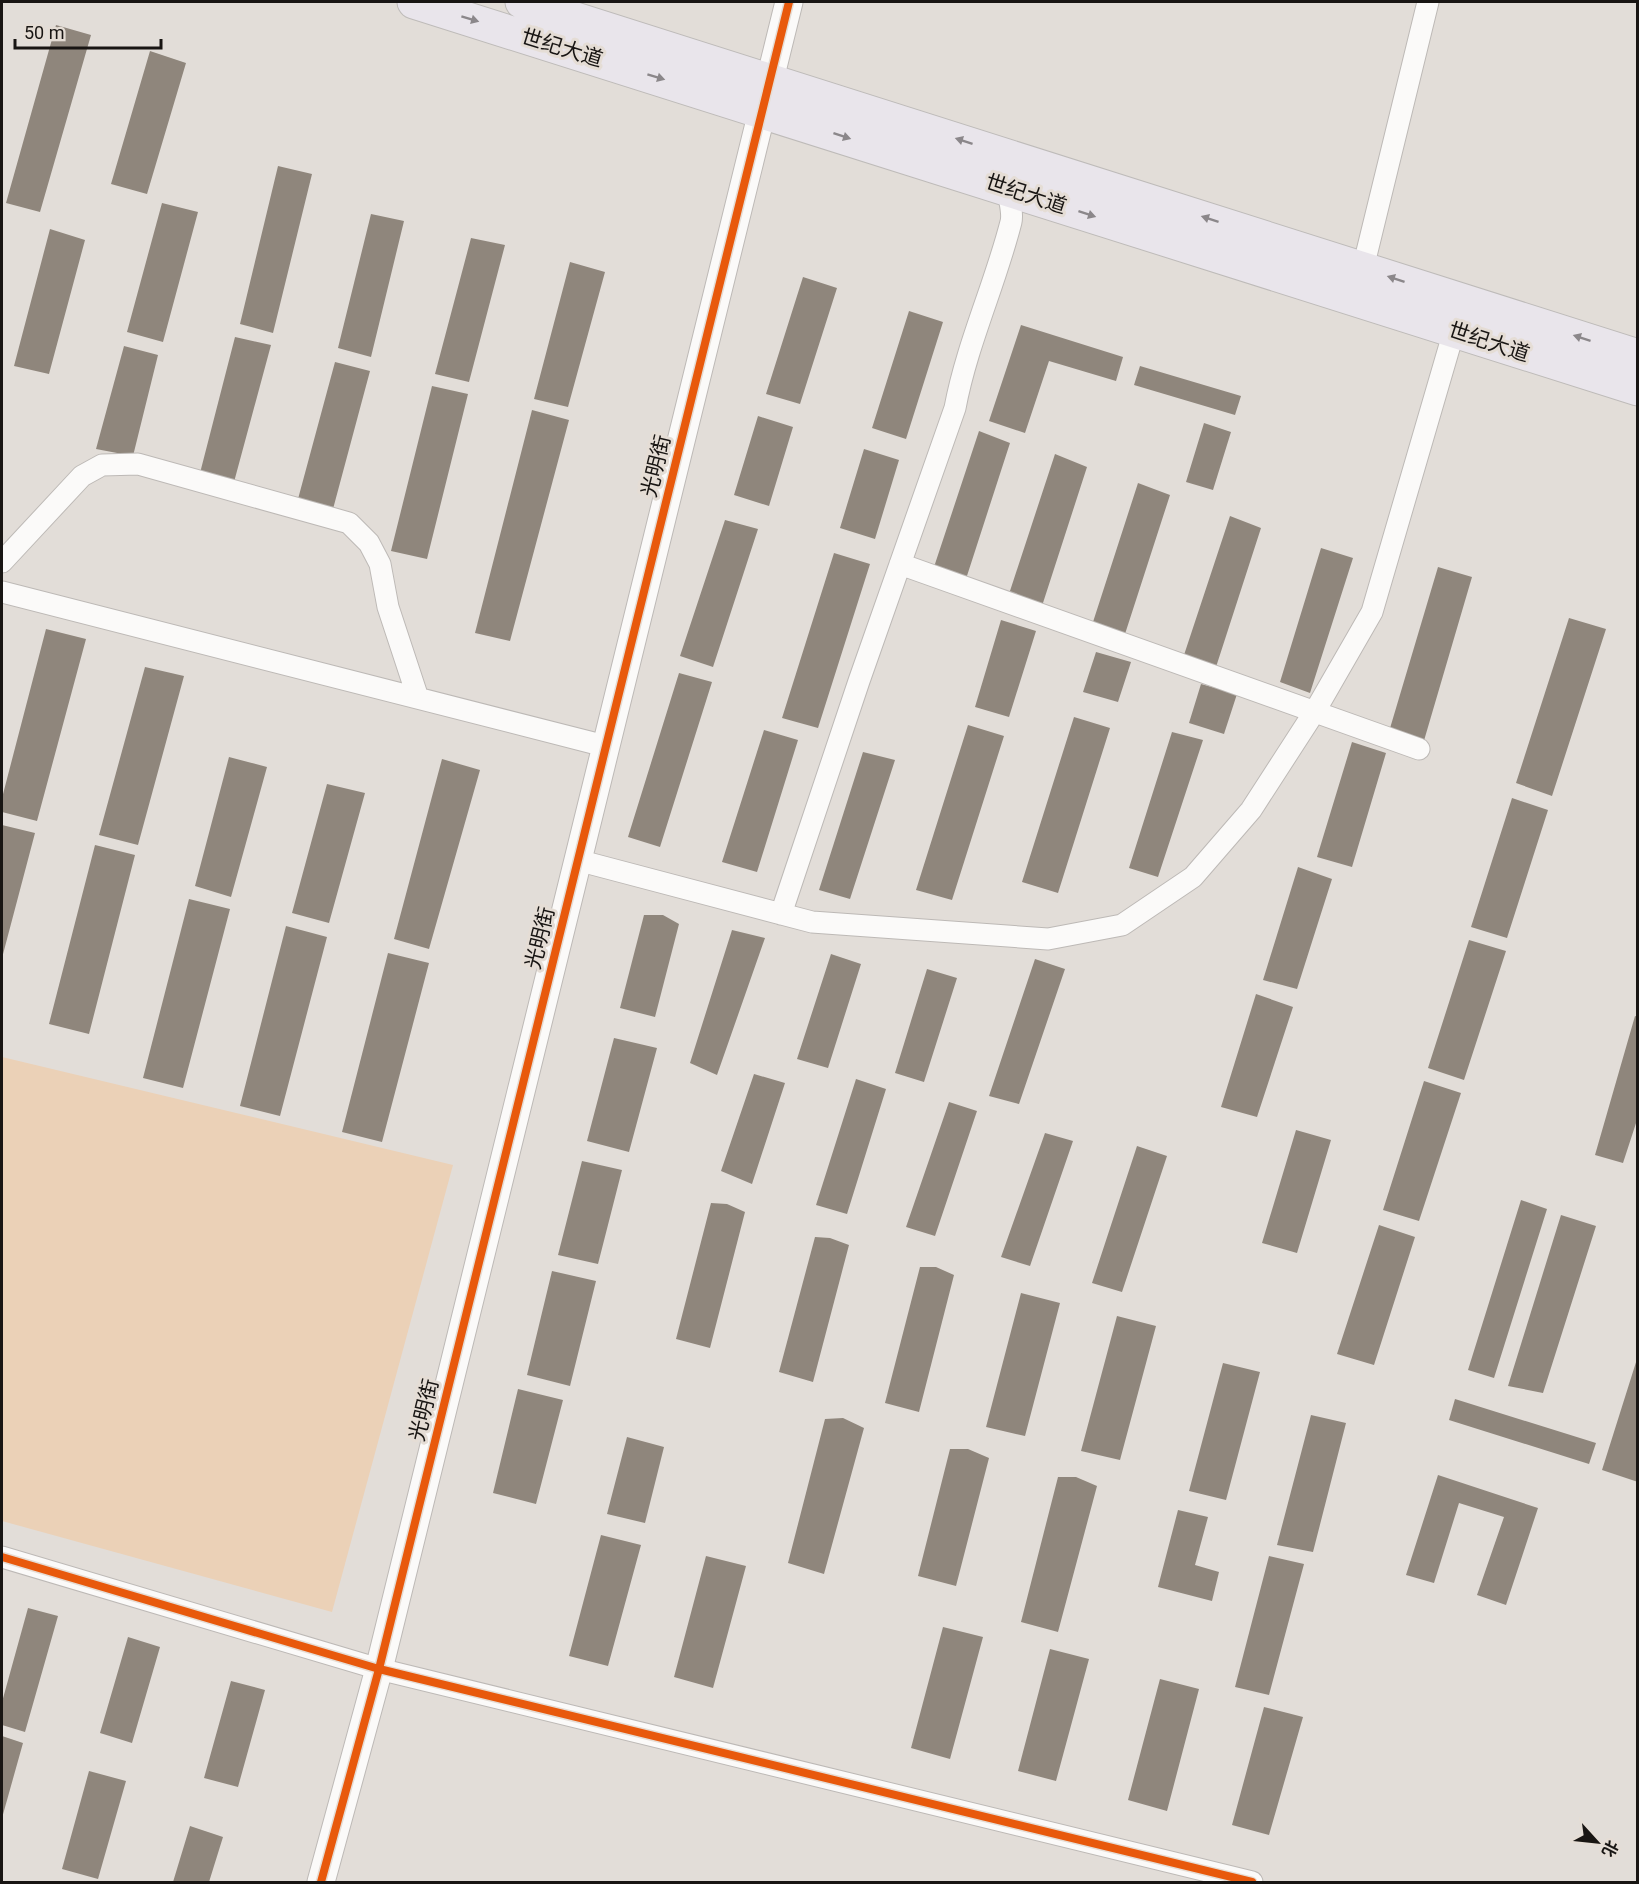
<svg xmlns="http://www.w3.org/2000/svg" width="1639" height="1884" font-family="Roboto,'Noto Sans SC',sans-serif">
	<rect width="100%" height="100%" fill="#e2ddd8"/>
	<path fill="#ebd1b7" d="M2 1057 453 1165 332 1612 2 1521Z"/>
	<path fill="#8f867c" d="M56 25 91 35 40 212 6 203Z
		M150 51 186 63 147 194 111 184Z
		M278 166 312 174 273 333 240 324Z
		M162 203 198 212 163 342 127 332Z
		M371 214 404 221 371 357 338 348Z
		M50 229 85 240 49 374 14 366Z
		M471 238 505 245 469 382 435 374Z
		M570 262 605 272 568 407 534 399Z
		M803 277 837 288 800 404 766 394Z
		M909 311 943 322 906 439 872 428Z
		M1021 325 1123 357 1116 381 1049 361 1025 433 989 421Z
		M235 337 271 345 234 482 200 473Z
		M124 346 158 355 133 456 96 449Z
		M335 362 370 371 333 509 298 499Z
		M1140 366 1241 396 1235 415 1134 385Z
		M432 386 468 394 427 559 391 551Z
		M532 410 569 420 510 641 475 633Z
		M758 416 793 427 769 506 734 495Z
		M1204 423 1231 432 1213 490 1186 482Z
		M979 431 1010 443 965 582 933 570Z
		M864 449 899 460 875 539 840 528Z
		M1055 454 1087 467 1042 606 1009 594Z
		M1138 483 1170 495 1125 634 1093 622Z
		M1230 516 1261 528 1216 667 1184 655Z
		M725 520 758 529 713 667 680 656Z
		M1321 548 1353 558 1310 693 1280 682Z
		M834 553 870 564 818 728 782 718Z
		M1438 567 1472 577 1423 744 1388 735Z
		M1569 618 1606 629 1552 796 1516 783Z
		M1001 620 1036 631 1009 717 975 707Z
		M46 629 86 639 37 821 2 812V798Z
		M1096 652 1131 662 1118 702 1083 692Z
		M145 667 184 676 138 845 99 835Z
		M679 673 712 682 660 847 628 837Z
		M1201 684 1237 694 1224 734 1189 723Z
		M1074 717 1110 728 1058 893 1022 882Z
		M968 725 1004 736 952 900 916 890Z
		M764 730 798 740 757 872 722 862Z
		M1172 732 1203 740 1158 877 1129 868Z
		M1352 742 1386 753 1352 867 1317 857Z
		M863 752 895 760 850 899 819 890Z
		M229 757 267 767 231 897 195 886Z
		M442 759 480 770 429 949 394 939Z
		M327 784 365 793 329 923 292 913Z
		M1512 798 1548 810 1507 938 1471 927Z
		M2 825 35 833 2 958Z
		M95 845 135 855 89 1034 49 1024Z
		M1298 867 1332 879 1297 989 1263 980Z
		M189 899 230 909 183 1088 143 1078Z
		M644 915H663L679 924 655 1017 620 1008Z
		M286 926 327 937 280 1116 240 1106Z
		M732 930 765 938 717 1075 690 1063Z
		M1469 940 1506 951 1464 1080 1428 1068Z
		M388 953 429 963 382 1142 342 1132Z
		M831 954 861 964 828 1068 797 1059Z
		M1035 959 1065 969 1019 1104 989 1096Z
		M927 969 957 978 924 1082 895 1073Z
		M1256 994 1293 1007 1257 1117 1221 1107Z
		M1635 1016 1638 1017V1117L1623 1163 1595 1155Z
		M614 1038 657 1048 629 1152 587 1141Z
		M754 1074 785 1083 752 1184 721 1171Z
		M856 1079 886 1089 847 1214 816 1205Z
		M1424 1081 1461 1093 1419 1221 1383 1210Z
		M949 1102 977 1111 935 1236 906 1227Z
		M1296 1130 1331 1140 1297 1253 1262 1243Z
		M1045 1133 1073 1141 1030 1266 1001 1257Z
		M1137 1146 1167 1156 1122 1292 1092 1283Z
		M582 1161 622 1170 598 1264 558 1255Z
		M1521 1200 1547 1209 1494 1378 1468 1370Z
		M711 1203 727 1204 745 1212 710 1348 676 1339Z
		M1561 1215 1596 1226 1543 1393 1508 1386Z
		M1379 1225 1415 1237 1374 1365 1337 1354Z
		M815 1237 830 1238 849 1245 813 1382 779 1372Z
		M920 1267H936L954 1275 919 1412 885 1403Z
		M552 1271 596 1281 570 1386 527 1375Z
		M1021 1293 1060 1303 1025 1436 986 1427Z
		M1117 1316 1156 1326 1120 1460 1081 1451Z
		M1637 1359H1638V1482L1602 1470Z
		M1223 1363 1260 1372 1226 1500 1189 1491Z
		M518 1389 563 1400 536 1504 493 1493Z
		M1455 1399 1596 1443 1589 1464 1449 1420Z
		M1311 1415 1346 1423 1313 1552 1277 1545Z
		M843 1418 864 1428 824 1574 788 1563 825 1419Z
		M627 1437 664 1447 645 1523 607 1514Z
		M950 1449H968L989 1458 956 1586 918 1576Z
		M1438 1475 1538 1508 1506 1605 1477 1595 1504 1517 1459 1503 1434 1583 1406 1575Z
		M1058 1477H1076L1097 1486 1058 1632 1021 1622Z
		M1178 1510 1208 1517 1195 1565 1219 1572 1212 1601 1158 1587Z
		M601 1535 641 1545 608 1666 569 1656Z
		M706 1556 746 1566 713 1688 674 1677Z
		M1269 1556 1304 1564 1269 1695 1235 1687Z
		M28 1608 58 1616 25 1732 2 1725V1702Z
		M943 1627 983 1637 950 1759 911 1748Z
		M128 1637 160 1647 132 1743 100 1733Z
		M1050 1649 1089 1659 1056 1781 1018 1771Z
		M1160 1679 1199 1689 1167 1811 1128 1800Z
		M231 1681 265 1690 238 1787 204 1778Z
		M1264 1707 1303 1717 1269 1835 1232 1825Z
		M2 1736 23 1743 2 1818Z
		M89 1771 126 1781 98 1879 62 1869Z
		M190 1826 223 1837 209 1882H173Z"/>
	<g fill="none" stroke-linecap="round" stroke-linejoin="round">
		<defs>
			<path id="minor" d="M1363 268 1428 2
				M2 562 82 476 102 465 138 464 349 523 369 543 380 564 388 607 418 698
				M900 564 1419 749
				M2 592 605 746
				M577 860 812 922 1048 939 1122 925 1193 877 1251 810 1315 711 1372 612 1454 331
				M781 914 859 681 955 408C967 344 995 285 1011 222 1014 209 1006 194 1008 181
				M2 1557 379 1669 1252 1882"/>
			<path id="tertiary" d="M321 1882 379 1669 789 2"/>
			<path id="primary" d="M414 2 1638 389
				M522 2 1638 356"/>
		</defs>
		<use href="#minor" stroke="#bdb9b6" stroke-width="23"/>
		<use href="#tertiary" stroke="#bdb9b6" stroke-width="29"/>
		<use href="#primary" stroke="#bebbb9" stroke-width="35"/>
		<use href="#minor" stroke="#fbfaf9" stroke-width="21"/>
		<use href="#tertiary" stroke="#fbfaf9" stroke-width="27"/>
		<use href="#primary" stroke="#e9e5eb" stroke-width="33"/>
		<defs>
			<path id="cycleway" d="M2 1557 379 1669 1252 1882
				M321 1882 379 1669 789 2"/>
		</defs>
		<use href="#cycleway" stroke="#e5ddd5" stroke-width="11"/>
		<use href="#cycleway" stroke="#e8590c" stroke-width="8"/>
	</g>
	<defs><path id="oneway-solid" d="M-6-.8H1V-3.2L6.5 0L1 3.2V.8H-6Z" transform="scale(1.5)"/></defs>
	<g fill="#8b878a">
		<use href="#oneway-solid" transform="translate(470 19) rotate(17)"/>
		<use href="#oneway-solid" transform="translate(656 77) rotate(17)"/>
		<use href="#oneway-solid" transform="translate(842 136) rotate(18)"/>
		<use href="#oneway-solid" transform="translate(964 141) rotate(-162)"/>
		<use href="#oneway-solid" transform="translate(1087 214) rotate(18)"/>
		<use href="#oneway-solid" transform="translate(1210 219) rotate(-162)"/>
		<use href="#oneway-solid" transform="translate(1396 279) rotate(-162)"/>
		<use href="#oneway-solid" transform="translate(1582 338) rotate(-162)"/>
	</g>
	<g text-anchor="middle" stroke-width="6" stroke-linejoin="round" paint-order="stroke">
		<g font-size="21" fill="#181513" stroke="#e5ddd5">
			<text transform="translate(562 48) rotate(17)" y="7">世纪大道</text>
			<text transform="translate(1026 194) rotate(18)" y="7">世纪大道</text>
			<text transform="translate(1489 342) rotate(18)" y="7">世纪大道</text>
			<text transform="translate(656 466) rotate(-76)" y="7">光明街</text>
			<text transform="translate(540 938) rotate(-76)" y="7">光明街</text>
			<text transform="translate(424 1410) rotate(-76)" y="7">光明街</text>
		</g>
	</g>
	<rect width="1639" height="1884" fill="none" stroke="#181513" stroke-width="6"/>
	<g transform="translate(1597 1842) rotate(117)" stroke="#e5ddd5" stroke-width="4.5" paint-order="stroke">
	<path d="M0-4.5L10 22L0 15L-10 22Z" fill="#181513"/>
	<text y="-9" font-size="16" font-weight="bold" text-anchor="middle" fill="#181513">北</text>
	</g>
	<path d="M15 39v9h146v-9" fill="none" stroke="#181513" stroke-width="3"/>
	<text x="24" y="39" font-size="18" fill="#181513" stroke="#e5ddd5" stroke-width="4.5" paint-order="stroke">50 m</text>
</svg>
